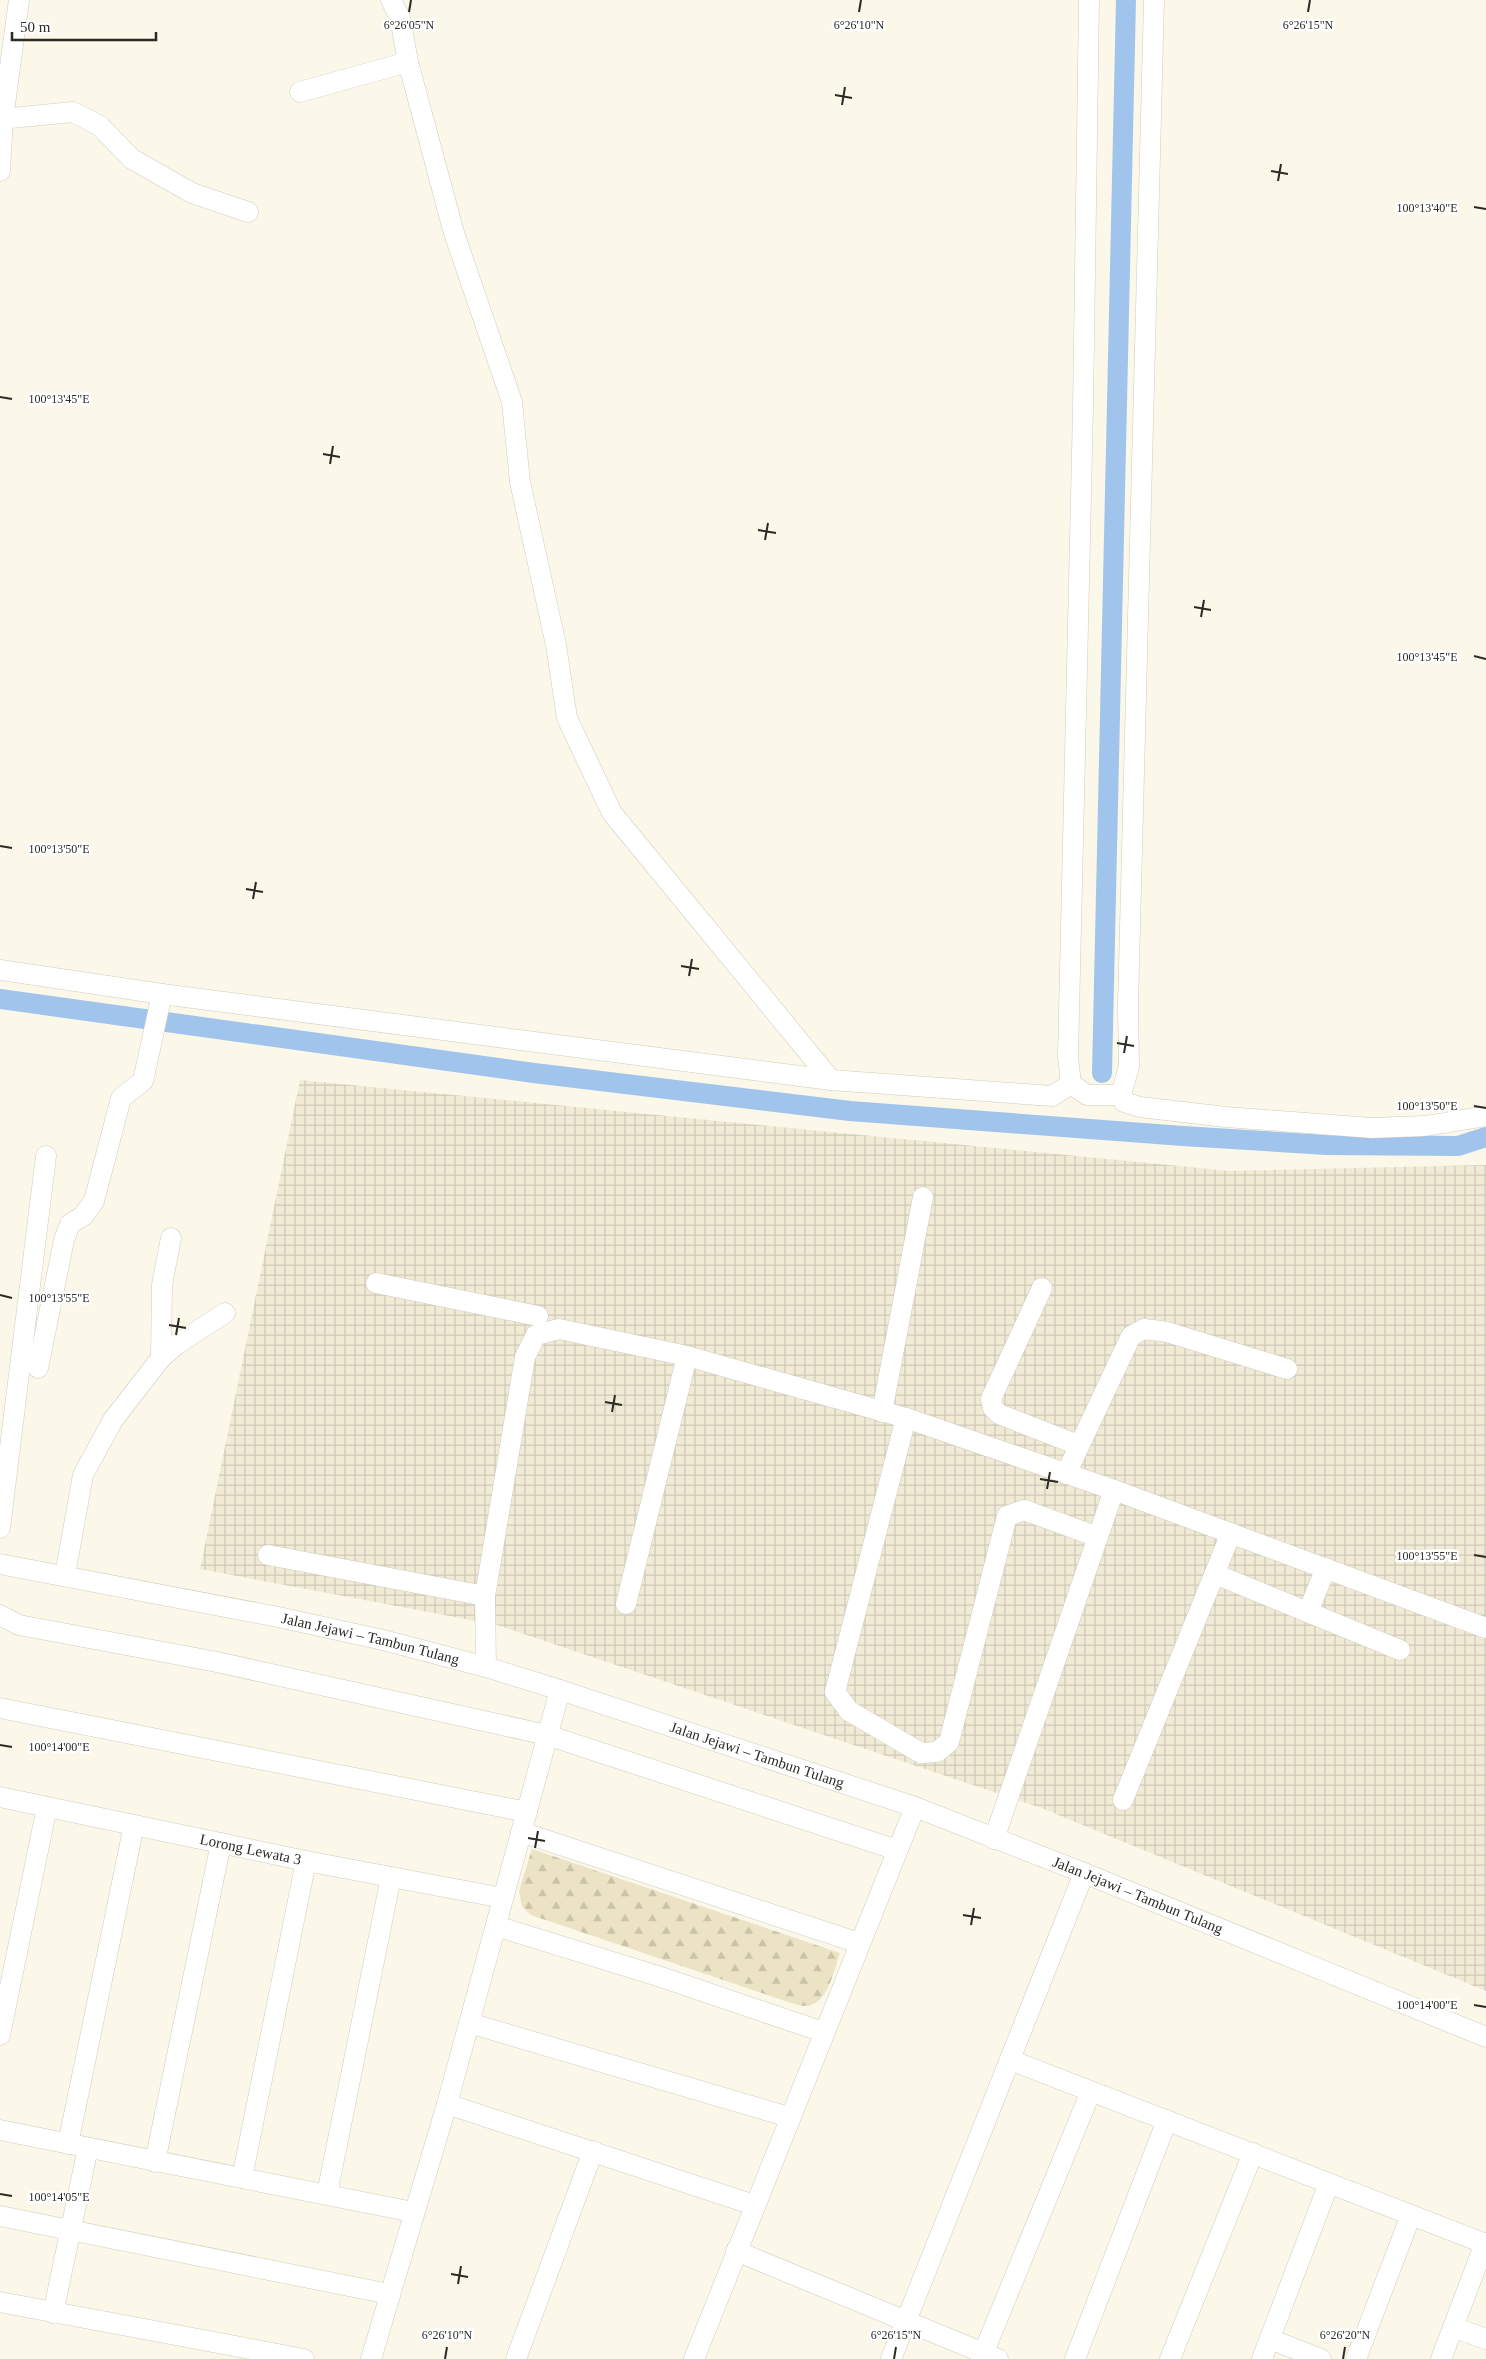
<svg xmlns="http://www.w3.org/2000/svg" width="1486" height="2359" font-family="Georgia,serif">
	<defs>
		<pattern id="industrial-grid" width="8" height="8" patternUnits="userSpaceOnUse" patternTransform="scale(1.25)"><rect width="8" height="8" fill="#f1ebd6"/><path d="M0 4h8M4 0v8" fill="none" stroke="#cfcab8"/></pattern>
		<pattern id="forest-firs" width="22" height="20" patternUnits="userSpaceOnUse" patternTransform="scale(1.25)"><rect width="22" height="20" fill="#ebe3c4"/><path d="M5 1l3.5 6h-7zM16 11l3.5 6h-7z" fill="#cac3a8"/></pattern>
	</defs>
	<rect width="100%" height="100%" fill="#fbf7e9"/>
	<path fill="url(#industrial-grid)" d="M300 1080 1230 1171 1486 1165V1991L1044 1809 497 1625 200 1569Z"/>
	<path fill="url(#forest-firs)" d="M532 1849 840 1953C834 1969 828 2005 806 2006 801 2006 796 2004 791 2003L531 1915 522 1906 519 1891Z"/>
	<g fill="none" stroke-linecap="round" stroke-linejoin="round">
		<path stroke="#a1c4ec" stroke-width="20" d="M0 999 534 1073 850 1111 1183 1136 1327 1145 1458 1146 1486 1137
			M1102 1073 1126 0"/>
		<defs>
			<g id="minor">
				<path d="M391 0 400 18 408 62 454 233 512 402 520 482 556 645 567 718 612 813 831 1080"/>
				<path d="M300 92 408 62"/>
				<path d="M0 119 73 112 100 126 132 159 192 193 248 212"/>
				<path d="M0 171 3 119 19 0"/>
				<path d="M0 970 162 994 831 1080 1052 1096 1071 1084"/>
				<path d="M1071 1084 1087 1095H1121L1129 1066 1128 1005 1154 0"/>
				<path d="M1071 1084 1068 1057 1083 409 1089 0"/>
				<path d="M1121 1095 1124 1102 1140 1107 1226 1117 1372 1128 1425 1126 1486 1116"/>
				<path d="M376 1283 538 1316"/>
				<path d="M1042 1288 991 1399 993 1408 999 1414 1078 1445"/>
				<path d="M161 1358 162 1285 171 1238"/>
				<path d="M38 1368 64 1240 70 1224 83 1216 94 1201 121 1098 143 1081 162 994"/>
				<path d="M882 1412 923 1197"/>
				<path d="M906 1418 835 1692 849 1711 921 1753 937 1752 949 1742 1007 1516 1024 1510 1098 1537"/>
				<path d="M1066 1474 1131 1336 1144 1329 1167 1332 1287 1369"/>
				<path d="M0 1528 46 1156"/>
				<path d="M268 1555 485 1596"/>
				<path id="s1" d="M0 1564 278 1617 383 1640 486 1667 560 1690 915 1807 1084 1873 1486 2037"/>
				<path d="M1215 1574 1400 1650"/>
				<path d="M65 1575 83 1475 113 1420 161 1358 177 1344 225 1313"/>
				<path d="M626 1604 687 1356"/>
				<path d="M1308 1612 1326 1568"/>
				<path d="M0 1615 19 1625 217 1662 547 1735 897 1850"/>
				<path d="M486 1667 485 1596 525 1357 536 1335 559 1329 687 1356 906 1418 1114 1490 1486 1628"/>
				<path d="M0 1708 527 1812"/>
				<path id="s2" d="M0 1797 306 1861 503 1898"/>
				<path d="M1123 1800 1231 1533"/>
				<path d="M521 1832 859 1943"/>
				<path d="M994 1839 1114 1490"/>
				<path d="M496 1926 661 1977 823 2032"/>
				<path d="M469 2023 789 2117"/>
				<path d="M0 2035 47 1807"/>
				<path d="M1010 2060 1486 2244"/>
				<path d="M447 2104 754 2205"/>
				<path d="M0 2130 413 2212"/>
				<path d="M68 2144 134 1825"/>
				<path d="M155 2162 221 1843"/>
				<path d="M242 2178 306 1861"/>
				<path d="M327 2194 391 1877"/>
				<path d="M0 2216 389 2294"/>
				<path d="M736 2251 998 2359"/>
				<path d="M0 2302 304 2359"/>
				<path d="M53 2313 88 2148"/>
				<path d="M1453 2327 1486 2339"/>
				<path d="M1270 2339 1321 2359"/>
				<path d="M371 2359 447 2104 560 1690"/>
				<path d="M516 2359 593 2151"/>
				<path d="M694 2359 915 1807"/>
				<path d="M891 2359 1084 1873"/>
				<path d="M981 2359 1091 2091"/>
				<path d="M1075 2359 1167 2120"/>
				<path d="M1170 2359 1253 2153"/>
				<path d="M1262 2359 1329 2183"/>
				<path d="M1356 2359 1411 2215"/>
				<path d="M1441 2359 1485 2243"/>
			</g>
		</defs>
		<use href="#minor" stroke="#cfccbe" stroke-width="21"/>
		<use href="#minor" stroke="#fff" stroke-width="20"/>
	</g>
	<path fill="none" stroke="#2b2a25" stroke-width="2" d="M409 12 411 0M859 12 861 0M1308 12 1310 0M835 95 852 98M842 105 845 87M1271 171 1288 174M1278 181 1281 164M1474 207 1486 209M0 397 12 399M323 454 340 457M330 464 333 446M758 530 776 533M765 540 768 523M1194 607 1211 610M1201 617 1204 600M1474 656 1486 659M0 846 12 848M246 889 263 892M253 899 256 882M681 966 699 969M689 976 692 959M1117 1043 1134 1046M1124 1053 1127 1036M1474 1106 1486 1108M0 1295 12 1298M169 1325 186 1328M176 1335 179 1318M605 1402 622 1405M612 1412 615 1395M1040 1479 1058 1482M1047 1489 1050 1472M1474 1555 1486 1557M0 1745 12 1747M528 1838 545 1841M535 1848 538 1831M963 1915 981 1918M971 1925 974 1908M1474 2005 1486 2007M0 2194 12 2196M451 2274 468 2277M458 2284 461 2266M445 2359 447 2347M894 2359 896 2347M1343 2359 1345 2347"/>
	<g text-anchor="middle" stroke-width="5" stroke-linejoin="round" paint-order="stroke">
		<g font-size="15" fill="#2b2a25" stroke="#fff">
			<text dy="5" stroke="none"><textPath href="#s1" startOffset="378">Jalan Jejawi – Tambun Tulang</textPath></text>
			<text dy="5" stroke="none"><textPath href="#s1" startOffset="782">Jalan Jejawi – Tambun Tulang</textPath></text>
			<text dy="5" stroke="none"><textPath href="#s2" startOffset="256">Lorong Lewata 3</textPath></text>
			<text dy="5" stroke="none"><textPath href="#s1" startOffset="1188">Jalan Jejawi – Tambun Tulang</textPath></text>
		</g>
	</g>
	<g font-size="12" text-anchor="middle" fill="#2b2a25" stroke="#fff" stroke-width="5" stroke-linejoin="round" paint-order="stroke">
		<text x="409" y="29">6°26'05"N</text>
		<text x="859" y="29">6°26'10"N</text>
		<text x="1308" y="29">6°26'15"N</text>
		<text x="1427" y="212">100°13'40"E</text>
		<text x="59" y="403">100°13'45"E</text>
		<text x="1427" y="661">100°13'45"E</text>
		<text x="59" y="853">100°13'50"E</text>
		<text x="1427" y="1110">100°13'50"E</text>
		<text x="59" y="1302">100°13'55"E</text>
		<text x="1427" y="1560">100°13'55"E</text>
		<text x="59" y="1751">100°14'00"E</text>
		<text x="1427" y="2009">100°14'00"E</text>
		<text x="59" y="2201">100°14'05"E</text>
		<text x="447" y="2339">6°26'10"N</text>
		<text x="896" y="2339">6°26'15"N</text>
		<text x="1345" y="2339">6°26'20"N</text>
	</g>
	<path d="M12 32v8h144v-8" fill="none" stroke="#2b2a25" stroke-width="2.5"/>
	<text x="20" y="32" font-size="15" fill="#2b2a25" stroke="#ffffff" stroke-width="4" paint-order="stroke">50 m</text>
</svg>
